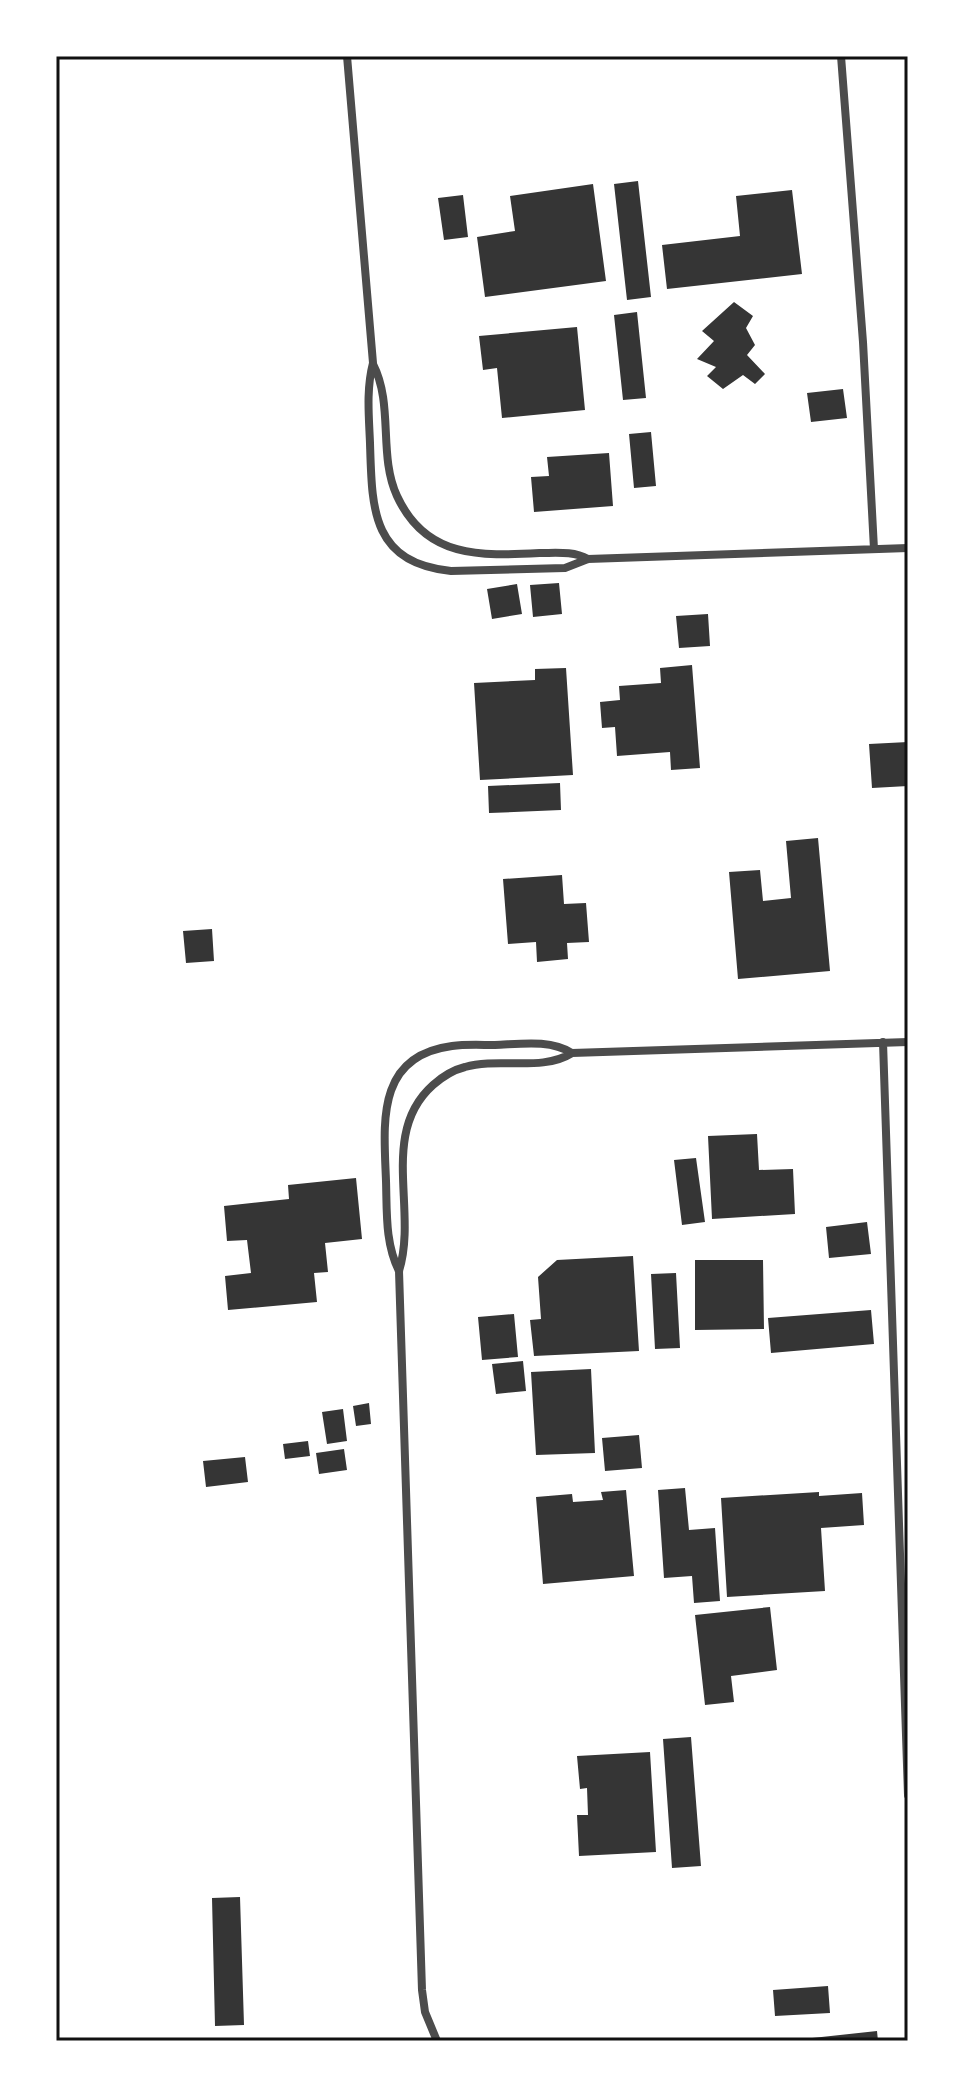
<svg xmlns="http://www.w3.org/2000/svg" width="964" height="2097" font-family="Inter,sans-serif">
	<rect width="100%" height="100%" fill="#fff"/>
	<path fill="#353535" d="M638 181 651 297 627 300 614 184Z
		M593 184 606 281 485 297 477 237 515 231 510 196Z
		M792 190 802 274 667 289 662 245 740 236 736 196Z
		M463 195 468 237 444 240 438 198Z
		M734 302 753 316 746 328 755 345 747 355 765 374 755 384 743 375 723 389 707 376 716 367 697 359 714 341 702 331Z
		M637 312 646 398 623 400 614 315Z
		M577 327 585 410 502 418 497 368 483 370 479 336Z
		M843 389 847 418 811 422 807 393Z
		M651 432 656 486 634 488 629 434Z
		M609 453 613 506 534 512 531 477 549 476 547 457Z
		M559 583 562 614 533 617 530 585Z
		M517 584 522 614 492 619 487 589Z
		M708 614 710 646 679 648 676 616Z
		M692 665 700 768 671 770 670 752 617 756 615 727 602 728 600 702 620 700 619 686 661 683 660 668Z
		M566 668 573 775 480 780 474 683 535 680V669Z
		M908 742V786L872 788 869 744Z
		M560 783 561 810 489 813 488 786Z
		M818 838 830 971 738 979 729 872 760 870 763 901 791 898 786 841Z
		M562 875 564 904 586 903 589 942 567 943 568 959 537 962 536 942 508 944 503 879Z
		M212 929 214 961 186 963 183 931Z
		M757 1134 759 1170 793 1169 795 1214 712 1219 708 1136Z
		M696 1158 705 1222 682 1225 674 1160Z
		M356 1178 362 1239 325 1243 328 1272 314 1273 317 1302 228 1310 225 1276 251 1273 247 1240 227 1241 224 1206 289 1199 288 1185Z
		M867 1222 871 1254 829 1258 826 1227Z
		M633 1256 639 1351 534 1356 530 1320 541 1319 538 1277 557 1260Z
		M695 1260H763L764 1329 695 1330Z
		M676 1273 680 1348 655 1349 651 1274Z
		M871 1310 874 1344 771 1353 768 1318Z
		M514 1314 518 1357 482 1360 478 1317Z
		M523 1361 526 1391 496 1394 492 1364Z
		M591 1369 595 1453 536 1455 531 1372Z
		M369 1403 371 1424 356 1426 353 1406Z
		M343 1409 347 1441 327 1444 322 1412Z
		M639 1435 642 1468 605 1471 602 1438Z
		M308 1441 310 1456 285 1459 283 1444Z
		M344 1449 347 1470 319 1474 316 1453Z
		M245 1457 248 1482 206 1487 203 1461Z
		M685 1488 689 1530 715 1528 720 1601 694 1603 692 1576 664 1578 658 1490Z
		M626 1490 634 1576 543 1584 536 1497 572 1494 573 1502 603 1500 601 1492Z
		M819 1492V1496L862 1493 864 1525 821 1528 825 1591 727 1597 721 1498Z
		M770 1607 777 1670 731 1676 734 1702 705 1705 695 1615Z
		M691 1737 701 1866 672 1868 663 1739Z
		M650 1752 656 1852 579 1856 577 1815H588L587 1788 580 1789 577 1756Z
		M240 1897 244 2025 215 2026 212 1898Z
		M828 1986 830 2013 775 2016 773 1990Z
		M877 2031 878 2041H803V2039Z"/>
	<g fill="none" stroke-linecap="round" stroke-linejoin="round">
		<path stroke="#4c4c4c" stroke-width="8" d="M347 56 373 363C366 390 369 417 370 443 372 508 371 563 451 571L565 568 588 559 908 548
			M841 56 863 342 874 549
			M373 364C394 405 378 455 397 496 426 559 481 556 540 553 557 553 573 551 588 559
			M883 1042 908 1795
			M399 1271C385 1243 387 1212 386 1181 384 1124 375 1056 452 1046 466 1044 481 1045 495 1045 520 1044 550 1039 572 1053
			M437 2041 425 2012 422 1990 399 1271C418 1210 379 1133 433 1085 442 1077 453 1070 465 1067 499 1057 542 1072 572 1053L908 1042"/>
	</g>
	<rect width="964" height="2097" fill="none" stroke="#ffffff" stroke-width="116"/>
	<rect x="58" y="58" width="848" height="1981" fill="none" stroke="#111" stroke-width="3"/>
</svg>
